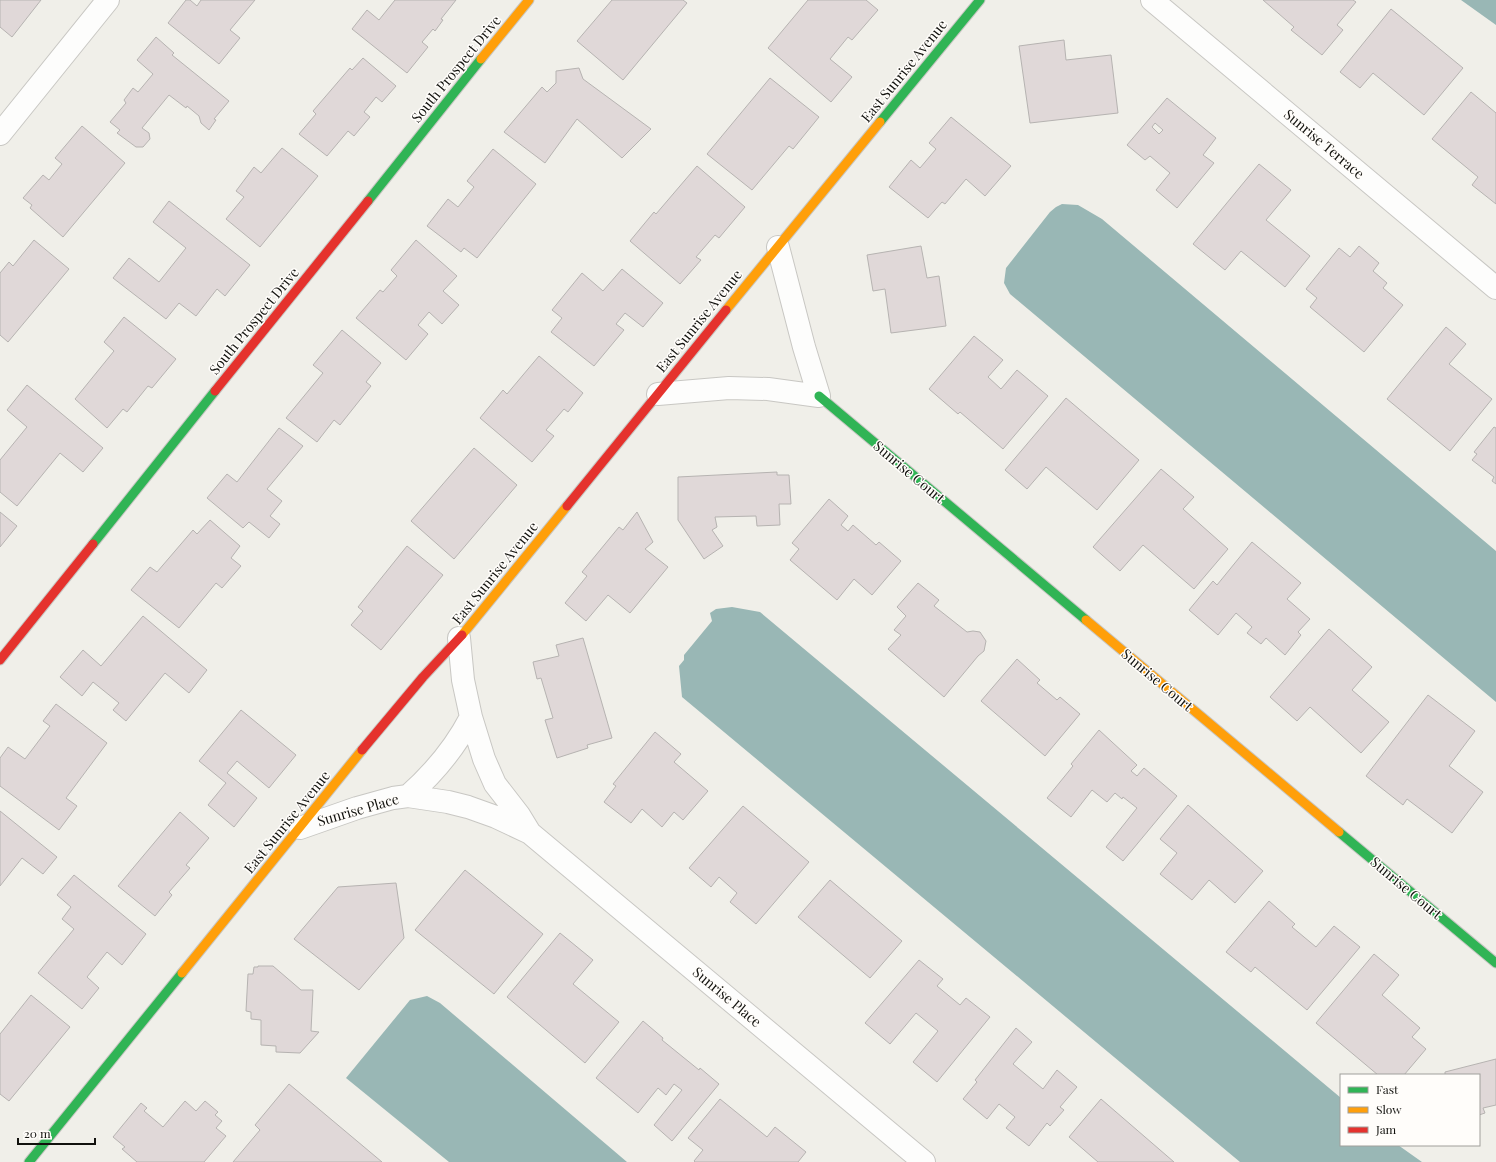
<svg xmlns="http://www.w3.org/2000/svg" width="1496" height="1162" font-family="'Playfair Display',serif">
	<rect width="100%" height="100%" fill="#f0efe9"/>
	<path fill="#99b7b5" d="M1461 0H1496V25Z
		M1062 204 1078 205 1102 219 1496 551V702L1010 294 1004 283 1006 268 1050 212 1056 207Z
		M732 607 760 612 1341 1098V1145H1398L1422 1162H1240L682 697 679 666 684 660V655L712 621 710 613 716 609Z
		M427 996 440 1003 627 1162H449L346 1078 410 1000Z"/>
	<path fill="#e0d8d8" stroke="#b6b3b1" fill-rule="evenodd" d="M0 0H41L12 37 0 27Z
		M186 0H190L197 6 201 0H255L230 30 240 38 219 64 168 23Z
		M395 0H456L441 19 443 20 435 31 433 29 422 42 428 47 407 73 352 29 367 10 379 20Z
		M612 0H683L687 3 623 80 577 41Z
		M808 0H866L878 10 852 40 848 37 830 59 852 77 831 102 768 48Z
		M1263 0H1353L1356 2 1337 25 1343 30 1322 55 1291 30 1294 27Z
		M1391 9 1463 68 1424 115 1373 73 1360 88 1340 72Z
		M156 37 174 53 172 55 229 101 214 119 216 120 209 130 201 123 199 116 187 106 186 108 169 95 142 128 149 133 150 139 143 147H136L117 133 120 130 110 122 126 103 124 100 133 88 138 92 153 74 137 60Z
		M1064 40 1066 60 1111 55 1118 113 1030 123 1019 46Z
		M363 58 396 86 382 102 376 97 364 112 370 117 354 136 348 131 327 156 299 134 316 114 313 111 350 68 352 70Z
		M579 68 583 79 651 129 622 158 577 119 545 163 504 132 542 87 547 92 556 83V71Z
		M770 78 819 117 793 149 789 146 752 190 707 154Z
		M1471 92 1496 113V204L1472 185 1478 177 1432 139Z
		M1167 98 1216 138 1203 155 1214 163 1177 208 1156 190 1170 173 1150 156 1145 160 1127 145ZM1155 123 1163 130 1159 134 1152 127Z
		M951 117 1011 166 985 196 966 179 945 204 942 202 928 218 889 187 911 160 920 168 936 149 929 143Z
		M82 126 125 163 63 237 30 208 32 205 23 198 43 175 49 180 62 164 55 158Z
		M282 148 318 176 260 247 226 219 244 197 236 191 254 167 261 173Z
		M493 149 536 184 477 258 464 248 461 252 427 226 448 199 458 207 474 187 467 181Z
		M1259 164 1291 190 1266 220 1310 256 1285 287 1241 251 1225 270 1193 244Z
		M697 166 745 207 719 238 715 235 696 257 701 260 680 284 630 241 654 212 656 214Z
		M169 201 250 265 225 296 217 289 196 316 179 303 166 319 113 278 129 258 159 282 186 248 153 222Z
		M34 240 69 269 8 342 0 335V273L9 262 13 266Z
		M416 240 457 276 443 291 459 305 442 324 429 312 418 325 428 334 406 360 356 318 380 290 383 292 397 276 391 270Z
		M921 246 927 278 939 276 946 326 891 333 885 289 873 291 867 255Z
		M1359 246 1379 263 1373 271 1387 283 1383 288 1403 305 1364 352 1310 307 1317 298 1306 289 1339 248 1350 257Z
		M622 269 663 303 643 327 625 313 616 324 624 330 594 366 551 332 562 318 552 310 582 273 603 291Z
		M124 317 176 359 152 388 148 386 127 412 123 409 107 428 75 399 114 351 104 342Z
		M1446 327 1466 344 1449 364 1492 399 1450 451 1387 399Z
		M342 330 381 363 366 382 371 386 340 425 334 420 317 442 286 418 323 373 313 365Z
		M974 336 1003 360 988 377 1001 389 1017 370 1048 396 1003 449 960 412 958 414 929 389Z
		M539 356 583 393 568 412 564 409 546 430 554 436 532 462 480 418 503 390 507 394Z
		M27 385 103 448 83 472 60 453 17 506 0 492V460L27 427 7 410Z
		M1066 398 1139 460 1097 510 1046 467 1027 489 1005 470Z
		M1494 427 1496 428V484L1492 481 1494 477 1472 460 1477 454 1474 452Z
		M279 428 303 446 267 489 282 501 270 516 280 524 269 538 249 522 243 528 207 498 227 474 237 482Z
		M474 448 517 485 454 559 411 521Z
		M1161 469 1194 497 1183 509 1228 549 1194 589 1143 545 1120 571 1093 547Z
		M777 472V475H789L791 504H779L780 525 757 526 756 516 715 517 717 527 712 530 723 546 704 559 678 520V477Z
		M829 499 848 516 841 525 848 531 853 525 876 545 879 542 901 561 872 595 854 579 837 600 790 560 799 549 792 543Z
		M0 512 17 526 0 547Z
		M637 512 653 542 645 549 668 567 630 613 608 595 586 621 565 603 587 576 582 572 619 527 623 530Z
		M210 520 240 546 231 558 241 566 222 588 216 583 179 628 131 590 150 567 157 572 193 530 197 534Z
		M1252 542 1301 583 1287 599 1310 619 1298 632 1301 635 1285 655 1266 638 1261 644 1247 633 1252 627 1236 613 1218 635 1189 610 1213 581 1217 585Z
		M407 546 443 575 381 650 351 625 363 611 358 607Z
		M918 583 939 600 934 606 967 632 973 631 980 632 986 641 984 651 978 656 944 697 888 649 901 635 894 630 906 616 897 607Z
		M143 616 207 670 189 693 165 673 126 721 113 710 119 703 93 682 82 696 60 677 83 650 101 666Z
		M1329 629 1372 667 1352 690 1389 722 1361 753 1310 707 1297 721 1270 697Z
		M583 638 612 738 587 745 588 748 557 758 545 720 553 718 541 678 537 679 533 662 559 656 556 645Z
		M1017 659 1040 680 1037 683 1057 700 1060 697 1080 714 1045 756 981 701Z
		M1428 695 1475 731 1449 766 1483 792 1452 833 1407 799 1403 805 1366 776Z
		M56 704 107 743 66 798 77 806 59 830 0 786V758L8 747 25 759 50 726 43 721Z
		M241 710 296 755 269 788 237 761 227 773 257 798 234 827 208 805 226 783 199 761Z
		M1099 730 1137 765 1131 771 1137 776 1144 768 1177 796 1123 861 1106 847 1137 808 1123 797 1122 799 1115 793 1107 802 1092 790 1071 817 1047 798 1073 766 1071 764Z
		M655 732 681 754 674 762 708 791 683 820 674 812 662 827 642 809 631 823 604 802 616 786 613 784Z
		M1188 805 1263 871 1235 903 1209 880 1192 900 1160 874 1177 853 1160 839Z
		M743 806 809 862 756 924 730 902 737 893 719 877 711 887 689 868Z
		M0 811 57 857 43 874 22 858 0 886Z
		M180 812 209 838 186 865 190 868 169 892 172 895 155 916 118 886Z
		M465 870 543 934 494 994 415 930Z
		M74 875 146 934 122 965 107 952 87 977 99 988 82 1009 38 973 74 929 62 919 71 907 57 895Z
		M830 880 902 941 870 978 798 917Z
		M396 883 404 938 359 990 294 939 338 887Z
		M1269 901 1295 924 1292 927 1316 947 1334 926 1360 947 1307 1010 1255 967 1251 972 1226 952Z
		M560 933 593 960 573 984 619 1022 585 1063 507 997Z
		M1374 954 1399 975 1382 995 1420 1028 1412 1037 1426 1049 1404 1075H1378L1316 1023Z
		M919 960 943 979 937 986 960 1005 966 998 990 1017 937 1082 913 1062 938 1031 916 1013 890 1044 865 1023Z
		M258 966H273L301 990H313L311 1031 319 1032 300 1053 276 1052V1046L261 1045V1020L251 1019V1012L246 1011 248 974H253L254 967H258Z
		M31 995 70 1027 9 1101 0 1094V1034Z
		M643 1021 663 1038 662 1040 699 1070 700 1068 719 1084 672 1141 654 1125 682 1090 674 1084 666 1095 658 1088 638 1113 596 1078Z
		M1016 1028 1032 1042 1013 1064 1043 1089 1057 1070 1077 1087 1060 1107 1064 1110 1050 1126 1047 1123 1029 1146 1006 1128 1015 1117 999 1104 987 1119 963 1099 977 1082 975 1080Z
		M1496 1059V1105L1483 1108 1485 1113 1479 1115V1075H1445V1072Z
		M289 1084 382 1162H233L260 1130 255 1125Z
		M720 1099 767 1137 775 1127 806 1152 798 1162H695L694 1161 703 1150 688 1138Z
		M1101 1099 1174 1162H1098L1069 1137Z
		M185 1101 196 1111 205 1101 218 1112 215 1115 222 1121 216 1128 226 1136 204 1162H137L122 1149 125 1147 113 1137 141 1103 147 1108 144 1111 163 1127Z"/>
	<g fill="none" stroke-linecap="round" stroke-linejoin="round">
		<defs>
			<path id="street" d="M1152 0 1496 288
				M0 134 108 0
				M658 394 729 388 768 389 819 396 804 347 778 247
				M408 796C434 773 455 748 471 717
				M300 828 357 808 393 798 408 796 448 802 468 807 496 817 530 833 519 815 495 784 484 759 471 717 463 680 459 638
				M530 833 924 1162"/>
			<path id="fast" d="M880 122 980 0
				M368 201 481 59
				M819 396 1086 620
				M93 544 215 391
				M1339 832 1496 963
				M29 1162 182 973"/>
			<path id="slow" d="M481 59 529 0
				M726 310 880 122
				M1086 620 1339 832
				M462 635 567 506
				M182 973 362 750"/>
			<path id="jam" d="M215 391 368 201
				M567 506 726 310
				M0 660 93 544
				M362 750 423 677 462 635"/>
		</defs>
		<use href="#street" stroke="#c8c7c3" stroke-width="24"/>
		<use href="#fast" stroke="#c8c7c3" stroke-width="11"/>
		<use href="#slow" stroke="#c8c7c3" stroke-width="11"/>
		<use href="#jam" stroke="#c8c7c3" stroke-width="11"/>
		<use href="#street" stroke="#fdfdfc" stroke-width="22"/>
		<use href="#fast" stroke="#30b455" stroke-width="9"/>
		<use href="#slow" stroke="#ff9f0a" stroke-width="9"/>
		<use href="#jam" stroke="#e5322d" stroke-width="9"/>
	</g>
	<g text-anchor="middle" stroke-width="3" stroke-linejoin="round" paint-order="stroke">
		<g font-size="14" fill="#11110d" stroke="#fffdfa">
			<text transform="translate(456 69) rotate(-51)" y="5">South Prospect Drive</text>
			<text transform="translate(904 71) rotate(-51)" y="5">East Sunrise Avenue</text>
			<text transform="translate(1324 144) rotate(40)" y="5">Sunrise Terrace</text>
			<text transform="translate(254 321) rotate(-51)" y="5">South Prospect Drive</text>
			<text transform="translate(699 321) rotate(-51)" y="5">East Sunrise Avenue</text>
			<text transform="translate(909 472) rotate(40)" y="5">Sunrise Court</text>
			<text transform="translate(495 573) rotate(-51)" y="5">East Sunrise Avenue</text>
			<text transform="translate(1157 680) rotate(40)" y="5">Sunrise Court</text>
			<text transform="translate(358 810) rotate(-16)" y="5">Sunrise Place</text>
			<text transform="translate(287 822) rotate(-51)" y="5">East Sunrise Avenue</text>
			<text transform="translate(1406 888) rotate(40)" y="5">Sunrise Court</text>
			<text transform="translate(727 997) rotate(40)" y="5">Sunrise Place</text>
		</g>
	</g>
	<rect x="1340" y="1074" width="140" height="72" fill="#fffdfa" stroke="#a09f9b"/>
	<rect x="1348" y="1087" width="20" height="6" fill="#30b455" stroke="#a09f9b"/>
	<text x="1376" y="1094" font-size="12" fill="#11110d">Fast</text>
	<rect x="1348" y="1107" width="20" height="6" fill="#ff9f0a" stroke="#a09f9b"/>
	<text x="1376" y="1114" font-size="12" fill="#11110d">Slow</text>
	<rect x="1348" y="1127" width="20" height="6" fill="#e5322d" stroke="#a09f9b"/>
	<text x="1376" y="1134" font-size="12" fill="#11110d">Jam</text>
	<path d="M18 1138v6h77v-6" fill="none" stroke="#11110d" stroke-width="2"/>
	<text x="24" y="1138" font-size="12" fill="#11110d" stroke="#fffdfa" stroke-width="3" paint-order="stroke">20 m</text>
</svg>
